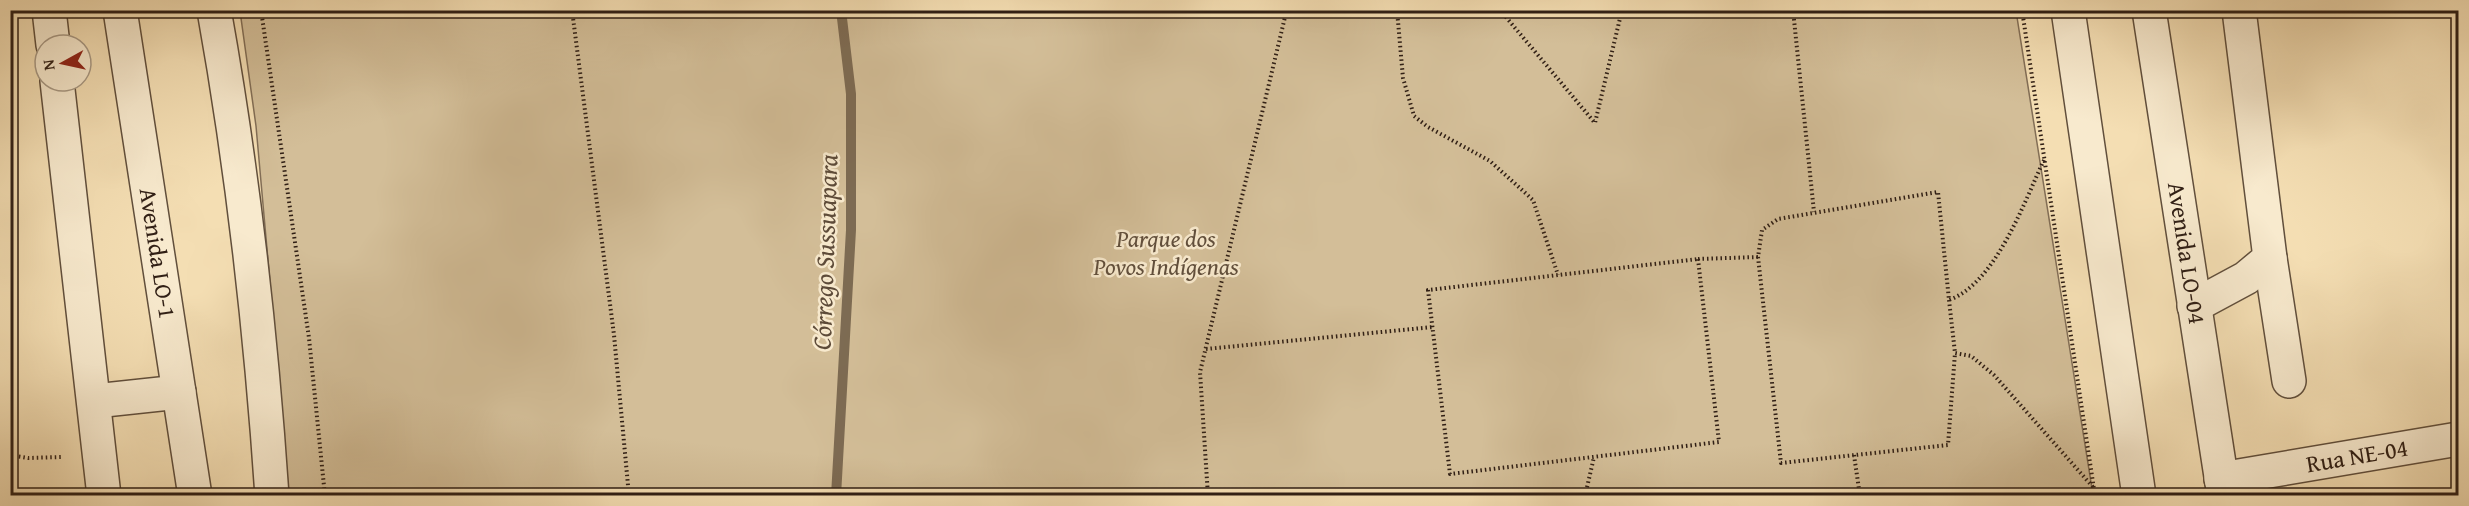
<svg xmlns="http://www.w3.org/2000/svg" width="2469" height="506" font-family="'Gentium Book Plus',serif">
	<rect width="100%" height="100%" fill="#f4deb3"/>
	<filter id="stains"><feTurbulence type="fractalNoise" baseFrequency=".00333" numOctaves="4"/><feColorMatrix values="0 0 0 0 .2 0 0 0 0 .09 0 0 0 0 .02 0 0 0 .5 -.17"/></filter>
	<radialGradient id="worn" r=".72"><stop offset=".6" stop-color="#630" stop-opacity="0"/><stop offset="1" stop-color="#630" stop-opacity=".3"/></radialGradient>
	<path fill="#d3be98" stroke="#826e56" stroke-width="1.5" d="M240 11H2016L2093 495H289L256 126Z"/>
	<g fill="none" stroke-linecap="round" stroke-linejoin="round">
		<path stroke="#7d6b53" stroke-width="10" d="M836 496 851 230V94L841 10"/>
		<defs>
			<g id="minor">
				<path d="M49 10 53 45"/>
				<path id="s1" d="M120 10 195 496"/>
				<path d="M214 10C243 171 261 333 272 496"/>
				<path d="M2068 10 2139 496"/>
				<path id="s2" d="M2149 10 2224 496"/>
				<path d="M57 81 104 496"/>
				<path d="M2270 258 2289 381"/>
				<path d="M2194 306 2246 278 2270 258 2239 10"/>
				<path d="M95 401 179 392"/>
				<path id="s3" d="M2221 479 2458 439"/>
			</g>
		</defs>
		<use href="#minor" stroke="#614f3c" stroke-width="36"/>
		<path stroke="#301f15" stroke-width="4" stroke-dasharray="1.5 3" stroke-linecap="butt" d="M261 10 309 338 325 496
			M572 10 614 335 629 496
			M1397 10 1403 78 1414 116 1428 127 1490 161 1533 200 1558 275
			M1500 10 1595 123 1622 10
			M1793 10 1814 212
			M2022 10 2095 496
			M1355 15 1394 10
			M2044 160C2024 202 1996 283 1949 300L1938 192 1778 219 1762 230 1758 257 1781 463 1948 445 1955 353 1971 356 1994 375 2093 487 2091 496
			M1698 259 1719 442 1450 474 1428 290Z
			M1698 259 1758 257
			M1949 300 1955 353
			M1206 349 1433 327
			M10 455 28 458 63 457
			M1854 455 1860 496
			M1208 496 1200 372 1285 17 1283 10
			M1585 496 1594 457"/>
		<use href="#minor" stroke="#f8eace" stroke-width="33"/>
	</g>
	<g text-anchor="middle" stroke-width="5" stroke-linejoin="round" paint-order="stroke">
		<g font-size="24" font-style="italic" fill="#614f3c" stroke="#f8eace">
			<text x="1166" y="247">Parque dos<tspan x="1166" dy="28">Povos Indígenas</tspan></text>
		</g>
		<g font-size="24" fill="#301f15" stroke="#f8eace">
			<text dy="8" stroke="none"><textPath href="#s1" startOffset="246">Avenida LO-1</textPath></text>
			<text dy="8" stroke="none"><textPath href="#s2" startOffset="246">Avenida LO-04</textPath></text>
			<text dy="8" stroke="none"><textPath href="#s3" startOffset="138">Rua NE-04</textPath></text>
		</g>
		<g font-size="26" font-style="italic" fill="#5d4b39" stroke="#f8eace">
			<text transform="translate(825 252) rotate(-88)" y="9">Córrego Sussuapara</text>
		</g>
	</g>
	<rect width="2469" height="506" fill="none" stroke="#f4deb3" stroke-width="36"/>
	<rect x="12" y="12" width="2445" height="482" fill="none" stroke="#301f15" stroke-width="3"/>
	<rect x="18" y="18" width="2433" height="470" fill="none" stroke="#301f15" stroke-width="1.5"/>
	<g transform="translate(63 63) rotate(262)"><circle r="28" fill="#f8eace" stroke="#a89984" stroke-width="1.5"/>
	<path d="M0-4.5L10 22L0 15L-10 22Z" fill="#8f2418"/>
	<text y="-9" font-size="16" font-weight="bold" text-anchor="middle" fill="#301f15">N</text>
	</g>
	<rect width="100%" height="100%" filter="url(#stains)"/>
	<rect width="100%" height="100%" fill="url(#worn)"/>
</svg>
